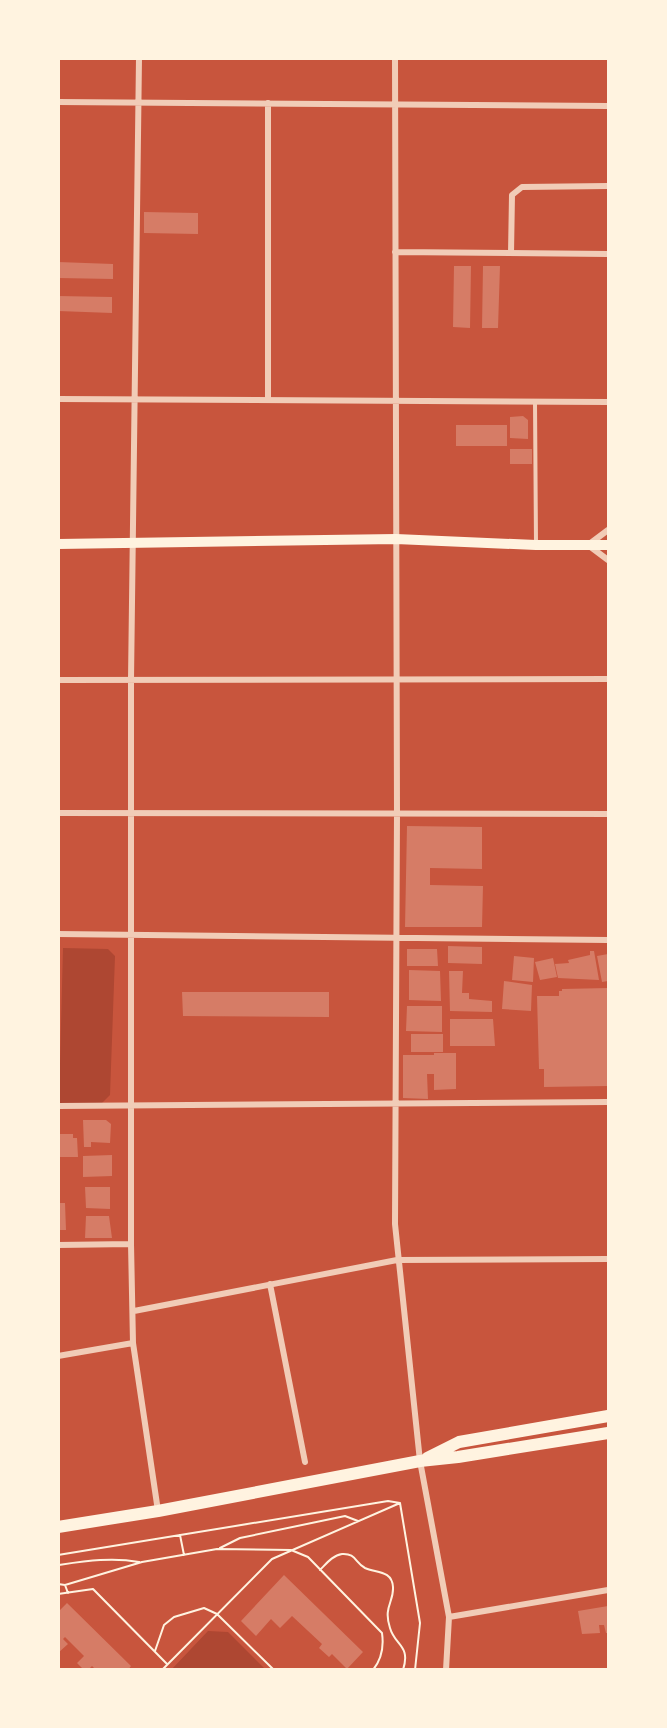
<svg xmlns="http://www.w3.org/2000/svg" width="667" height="1728" font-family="Montserrat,sans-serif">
	<rect width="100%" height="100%" fill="#c8553d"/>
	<path fill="#ae4732" d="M63 948 108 949 115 956 110 1095 102 1103H59Z
		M208 1631 228 1632 265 1669H172Z"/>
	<path fill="#d67c66" d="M144 212 198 213V234L144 233Z
		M58 262 113 264V279L58 278Z
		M454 266H471L470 328 453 327Z
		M483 266H500L498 328H482Z
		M58 296 112 297V313L58 311Z
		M523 416 528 420V439L510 438V417Z
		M456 425H507V446H456Z
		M510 449H532V464H510Z
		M407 826 482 827V869L430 868V885L483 886 482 927H405Z
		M448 946 482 947V964L448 963Z
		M407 949H437L438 966H407Z
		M590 951H594L599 980 558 978 555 964 569 963 568 960 590 955Z
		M608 954V981L602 982 597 956Z
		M514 956 534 958 533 982 512 980Z
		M553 958 557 977 540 980 535 962Z
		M409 970 440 971 441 1001 409 1000Z
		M449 971H463L462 993H469V999L492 1001V1012L450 1011Z
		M504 981 532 985 531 1011 502 1009Z
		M608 988V1086L544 1087V1069H539L537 996H559V991H562V989Z
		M182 992H329V1017L183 1016Z
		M407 1006H442V1032L406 1031Z
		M450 1019H493L495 1046H450Z
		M411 1034H443V1052H411Z
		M434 1053H456V1089L434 1090V1074H427L428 1099 403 1098V1055H434Z
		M83 1120H106L111 1124 110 1143 91 1142V1147H84Z
		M58 1134H73V1138H77L78 1157H58Z
		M112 1155V1176L83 1177V1156Z
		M85 1187H110V1209L86 1208Z
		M58 1203H65L66 1230H58Z
		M86 1216H109L112 1238H85Z
		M284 1575 363 1652 347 1669 332 1654 329 1657 319 1648 322 1644 292 1616 280 1628 271 1619 256 1636 241 1621Z
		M67 1603 131 1666 128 1670H96L92 1666 88 1670H84L77 1663 84 1656 65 1637 63 1639 68 1644 58 1653V1612Z
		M608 1606V1633H606L604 1625H599L600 1633 582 1634 578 1611Z"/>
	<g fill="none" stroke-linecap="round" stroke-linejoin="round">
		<path stroke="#fff3e0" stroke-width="2" d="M400 1503 420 1623 415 1670
			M180 1535 184 1555
			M220 1548 240 1538 345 1516 358 1521
			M58 1555 388 1501 400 1503
			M58 1565C86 1561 112 1557 139 1562
			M320 1570C326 1564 333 1555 342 1554 356 1553 355 1563 365 1568 376 1573 392 1570 393 1587 394 1602 383 1607 390 1628 395 1646 411 1645 403 1670
			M58 1584 65 1585
			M68 1593 65 1585 142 1562 217 1549 291 1550 308 1557 382 1633C384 1647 382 1659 373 1670
			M58 1594 93 1589 167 1664
			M155 1651 164 1625 174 1617 204 1608 217 1614 274 1670
			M162 1670 272 1559 400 1503"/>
		<path stroke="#f1ccb7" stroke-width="4" d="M535 402 536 544"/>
		<path stroke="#f1ccb7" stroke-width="6" d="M139 58 131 680V1244L133 1343 158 1511
			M395 58 397 813 395 1224 420 1461 449 1617 446 1670
			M58 102 608 106
			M395 252 608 254
			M511 253 512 195 522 187 608 186
			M58 399 608 402
			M268 400V103
			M608 530 588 545 608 560
			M58 680 608 679
			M58 813 608 814
			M58 934 608 940
			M58 1106 608 1102
			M58 1245 131 1244
			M270 1284 305 1462
			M134 1311 397 1260 608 1259
			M58 1356 133 1343
			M449 1617 608 1590"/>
		<path stroke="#fff3e0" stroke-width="10" d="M58 544 396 539 536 545H608"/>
		<path stroke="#fff3e0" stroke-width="12" d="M427 1458 459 1442 608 1416
			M58 1527 158 1511 420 1461 458 1457 608 1433"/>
	</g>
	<rect width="667" height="1728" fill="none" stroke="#fff3e0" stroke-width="120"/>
</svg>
